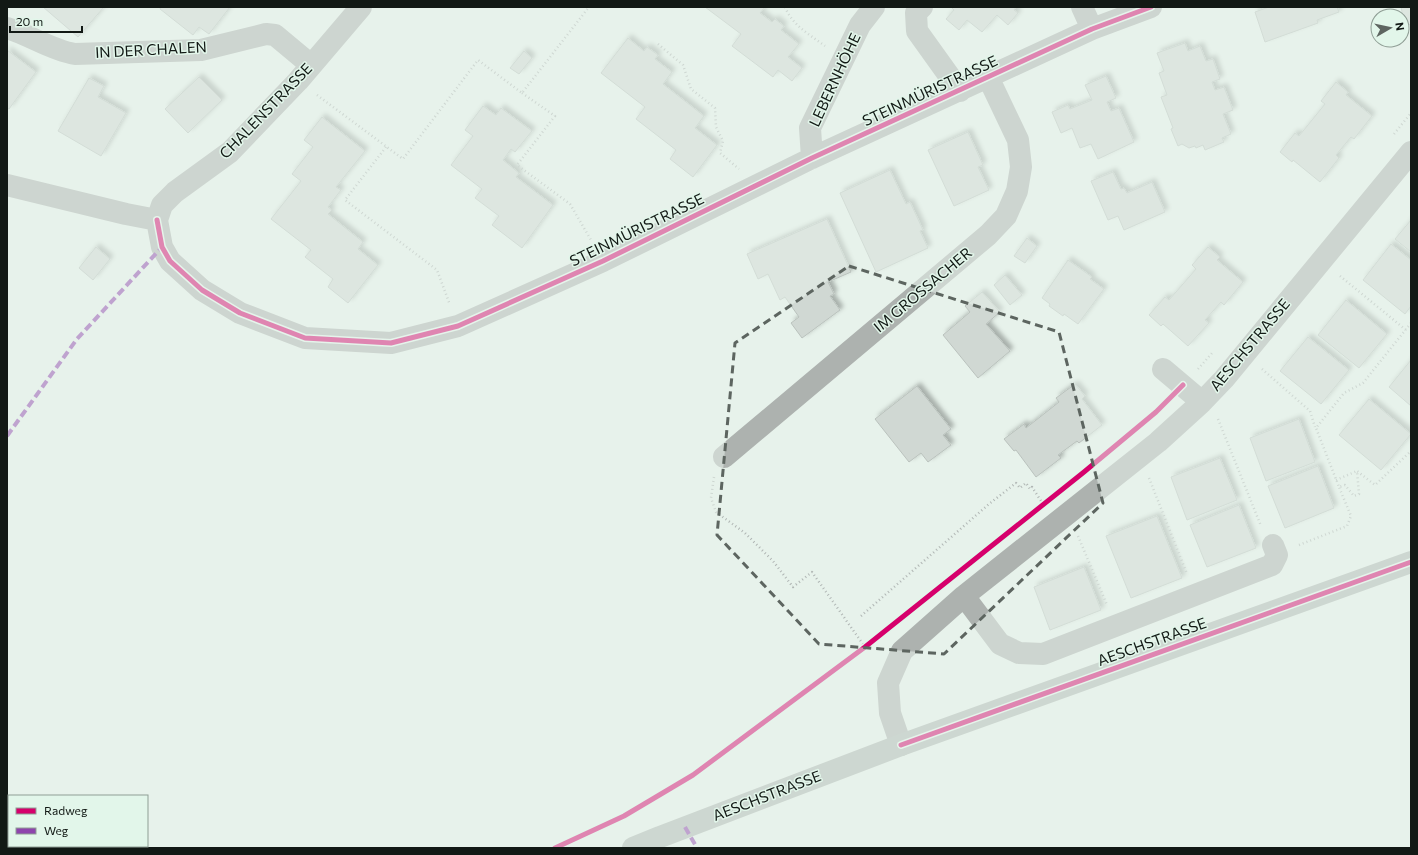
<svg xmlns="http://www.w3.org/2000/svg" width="1418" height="855" font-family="Commissioner,sans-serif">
	<defs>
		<filter id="shadow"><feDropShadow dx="3.5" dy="-3.5" stdDeviation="2" flood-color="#0004"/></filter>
	</defs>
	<rect width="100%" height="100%" fill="#e7f2eb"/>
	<path fill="#d0d8d3" stroke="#bac2bd" filter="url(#shadow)" d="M43 7H104L78 37Z
		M161 7H230L209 34 199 27 193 35 160 9Z
		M705 7H765L760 13 772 22 775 19 784 26 781 30 799 44 788 57 802 68 792 81 778 70 773 77 732 46 741 34Z
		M951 7H1016L1014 10 1018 13 1008 25 997 15 982 32 967 20 959 30 946 19 954 10Z
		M1269 7H1337L1339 12 1317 20 1318 23 1265 42 1255 12Z
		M1401 7H1411V24L1405 26Z
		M628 38 644 51 647 47 658 55 655 59 672 72 663 84 704 116 695 128 717 145 693 177 670 159 676 150 636 119 645 107 601 73Z
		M1185 43 1188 51 1200 46 1206 61 1213 59 1220 79 1212 82 1215 90 1224 87 1233 110 1223 114 1231 134 1222 138 1224 142 1205 150 1203 145 1196 148 1195 146 1189 148 1182 144 1178 146 1171 129 1173 128 1161 97 1167 95 1159 73 1164 71 1157 53Z
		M7 50 36 72 9 109 7 108Z
		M524 51 532 58 519 74 510 68Z
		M1106 76 1116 98 1107 102 1111 111 1119 108 1134 142 1098 159 1091 144 1080 148 1072 128 1061 133 1052 112 1068 105 1070 109 1092 100 1085 85Z
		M199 77 222 100 188 133 165 109Z
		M89 78 104 86 98 97 126 113 101 156 58 131Z
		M1336 82 1348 92 1346 95 1372 116 1354 139 1351 137 1336 155 1339 158 1320 182 1293 160 1292 162 1280 152 1295 133 1299 136 1325 104 1321 101Z
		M483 106 496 115 501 108 532 131 515 152 511 149 503 160 519 173 516 177 553 205 522 248 492 225 499 216 475 198 482 189 451 165 473 136 465 130Z
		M322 117 365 151 336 187 341 190 328 207 332 210 328 214 363 242 358 249 378 265 348 303 328 287 333 279 305 257 311 250 271 219 301 181 292 174 313 147 304 140Z
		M968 132 983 165 978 167 989 190 954 206 928 150Z
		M890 170 906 204 910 202 923 230 920 231 928 248 876 272 840 193Z
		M1113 172 1121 189 1124 188 1127 193 1152 182 1165 212 1124 230 1118 216 1108 220 1091 181Z
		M827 219 851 272 828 282 834 294 830 296 840 310 802 338 791 323 799 317 785 297 780 300 768 274 758 279 747 254Z
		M1411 220V252L1395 239Z
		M1027 238 1037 246 1025 263 1014 256Z
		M1391 244 1411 260V306L1405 314 1363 280Z
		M96 247 110 259 93 280 79 268Z
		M1208 247 1220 257 1217 260 1243 282 1224 305 1221 302 1205 320 1209 323 1188 346 1163 324 1161 326 1149 315 1165 297 1169 300 1196 269 1192 265Z
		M1068 260 1092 277 1090 279 1104 289 1078 324 1064 314 1063 316 1049 306 1050 304 1042 298Z
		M1005 275 1022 295 1010 305 994 285Z
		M982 292 1000 312 986 324 1010 351 978 378 943 335 970 312 965 306Z
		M1346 300 1387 334 1359 368 1318 335Z
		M1308 337 1349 370 1321 404 1280 371Z
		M1411 360V406L1389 387Z
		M1075 384 1085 396 1082 399 1102 425 1079 443 1077 441 1058 455 1061 458 1036 477 1016 450 1014 451 1004 439 1024 424 1026 428 1059 402 1056 398Z
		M917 386 951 429 943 435 951 445 928 462 921 453 909 462 875 419Z
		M1369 399 1411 434 1381 470 1339 435Z
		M1299 419 1315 462 1266 481 1250 438Z
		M1220 458 1237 500 1187 520 1171 477Z
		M1318 466 1334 508 1285 528 1268 486Z
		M1239 505 1256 548 1207 567 1190 525Z
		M1157 516 1182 578 1131 598 1106 536Z
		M1084 567 1101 610 1050 630 1034 587Z"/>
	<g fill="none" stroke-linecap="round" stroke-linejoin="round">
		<path stroke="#b0b6b4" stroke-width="2.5" stroke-dasharray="1 3" stroke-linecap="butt" d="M785 7C793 26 809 34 825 46
			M658 44 683 65 691 89 715 108 716 127 723 141 720 153 739 169
			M522 93 555 116 517 165 570 204 591 240
			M317 95 403 159 478 60 522 93 589 7
			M1394 134 1411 113
			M386 147 345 200 437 270 450 305
			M1340 276 1406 330
			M1411 323 1363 383 1344 393 1316 428 1339 487 1345 485 1354 496 1359 494 1357 471 1375 485 1411 451
			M1198 369 1213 352
			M1262 369 1310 411 1315 427
			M1218 419 1261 526
			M714 477 711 498 716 512 745 533 773 561 793 587 812 572 865 647
			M1149 478 1187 574
			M1336 480 1357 471
			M1078 536 1107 605
			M1299 545 1347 526 1351 516 1339 487
			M861 616 989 504 1016 483 1020 488 1026 483 1030 489 1032 487 1043 504"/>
		<path stroke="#adb2af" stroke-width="22" d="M922 7 916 13 917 31 960 91
			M1082 7 1092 29
			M7 28C30 35 51 50 75 54L201 50 266 34 275 35 311 65
			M812 158 810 128 860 25 874 7
			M7 185 126 214 157 220
			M157 220 162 247 170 261 202 290 240 313 305 338 391 343 458 326 603 261 812 158 1092 29 1151 7
			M157 220 162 205 175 192 230 152 298 81 361 7
			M1163 369 1202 402
			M724 457 988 235 1006 216 1017 191 1021 167 1018 140 988 77
			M964 596 1000 644 1019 653 1043 654 1272 565 1277 555 1273 545
			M901 745 890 713 888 683 902 651 964 596 1158 442 1202 402 1224 379 1411 152"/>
		<path stroke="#aeb6b1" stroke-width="22" d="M633 848 660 837 901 745 1411 562"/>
		<path stroke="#8e44ad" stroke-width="4" stroke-dasharray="8 4" stroke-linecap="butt" d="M7 436 77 339 162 247
			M685 827 697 848"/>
		<defs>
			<path id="cycleway" d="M157 220 162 247 170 261 202 290 240 313 305 338 391 343 458 326 603 261 812 158 1092 29 1151 7
				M901 745 1411 562
				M555 848 624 816 693 775 865 647 1084 472 1156 412 1183 385"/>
		</defs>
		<use href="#cycleway" stroke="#e2f6ea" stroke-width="8"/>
		<use href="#cycleway" stroke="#d6006c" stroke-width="5"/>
	</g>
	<path d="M0 0H1418V855H0ZM849 266 1059 332 1103 503 944 654 819 644 717 535 735 343Z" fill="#e7f2eb" fill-opacity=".55" fill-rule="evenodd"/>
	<path fill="none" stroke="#5d6560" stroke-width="3" stroke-dasharray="8 5" stroke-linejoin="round" d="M849 266 1059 332 1103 503 944 654 819 644 717 535 735 343Z"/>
	<g text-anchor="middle" stroke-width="3" stroke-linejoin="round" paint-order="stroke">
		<g font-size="15" fill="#121915" stroke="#e2f6ea">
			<text transform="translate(151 50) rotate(-3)" y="5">IN DER CHALEN</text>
			<text transform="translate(835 80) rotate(-65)" y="5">LEBERNHÖHE</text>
			<text transform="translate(930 91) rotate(-25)" y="5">STEINMÜRISTRASSE</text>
			<text transform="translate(266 111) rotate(-46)" y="5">CHALENSTRASSE</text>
			<text transform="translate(637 230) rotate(-26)" y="5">STEINMÜRISTRASSE</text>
			<text transform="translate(923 290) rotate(-40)" y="5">IM GROSSACHER</text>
			<text transform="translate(1250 345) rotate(-50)" y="5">AESCHSTRASSE</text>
			<text transform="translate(1152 642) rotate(-20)" y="5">AESCHSTRASSE</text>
			<text transform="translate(767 796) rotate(-21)" y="5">AESCHSTRASSE</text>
		</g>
	</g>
	<rect width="1418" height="855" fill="none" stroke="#121915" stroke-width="16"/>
	<rect x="8" y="795" width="140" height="52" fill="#e2f6ea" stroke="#8f9e95"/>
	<rect x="16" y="808" width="20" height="6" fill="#d6006c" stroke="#8f9e95"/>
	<text x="44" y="815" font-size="12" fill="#121915">Radweg</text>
	<rect x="16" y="828" width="20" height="6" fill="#8e44ad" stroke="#8f9e95"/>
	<text x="44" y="835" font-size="12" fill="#121915">Weg</text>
	<g transform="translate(1390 28) rotate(81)"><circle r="19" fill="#e2f6ea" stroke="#8f9e95"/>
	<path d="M0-3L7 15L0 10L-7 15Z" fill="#5d6560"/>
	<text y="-6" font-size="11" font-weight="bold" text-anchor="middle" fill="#121915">N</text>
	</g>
	<path d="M10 26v6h72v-6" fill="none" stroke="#121915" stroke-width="2"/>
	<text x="16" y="26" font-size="12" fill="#121915" stroke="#e2f6ea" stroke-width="3" paint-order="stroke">20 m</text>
</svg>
